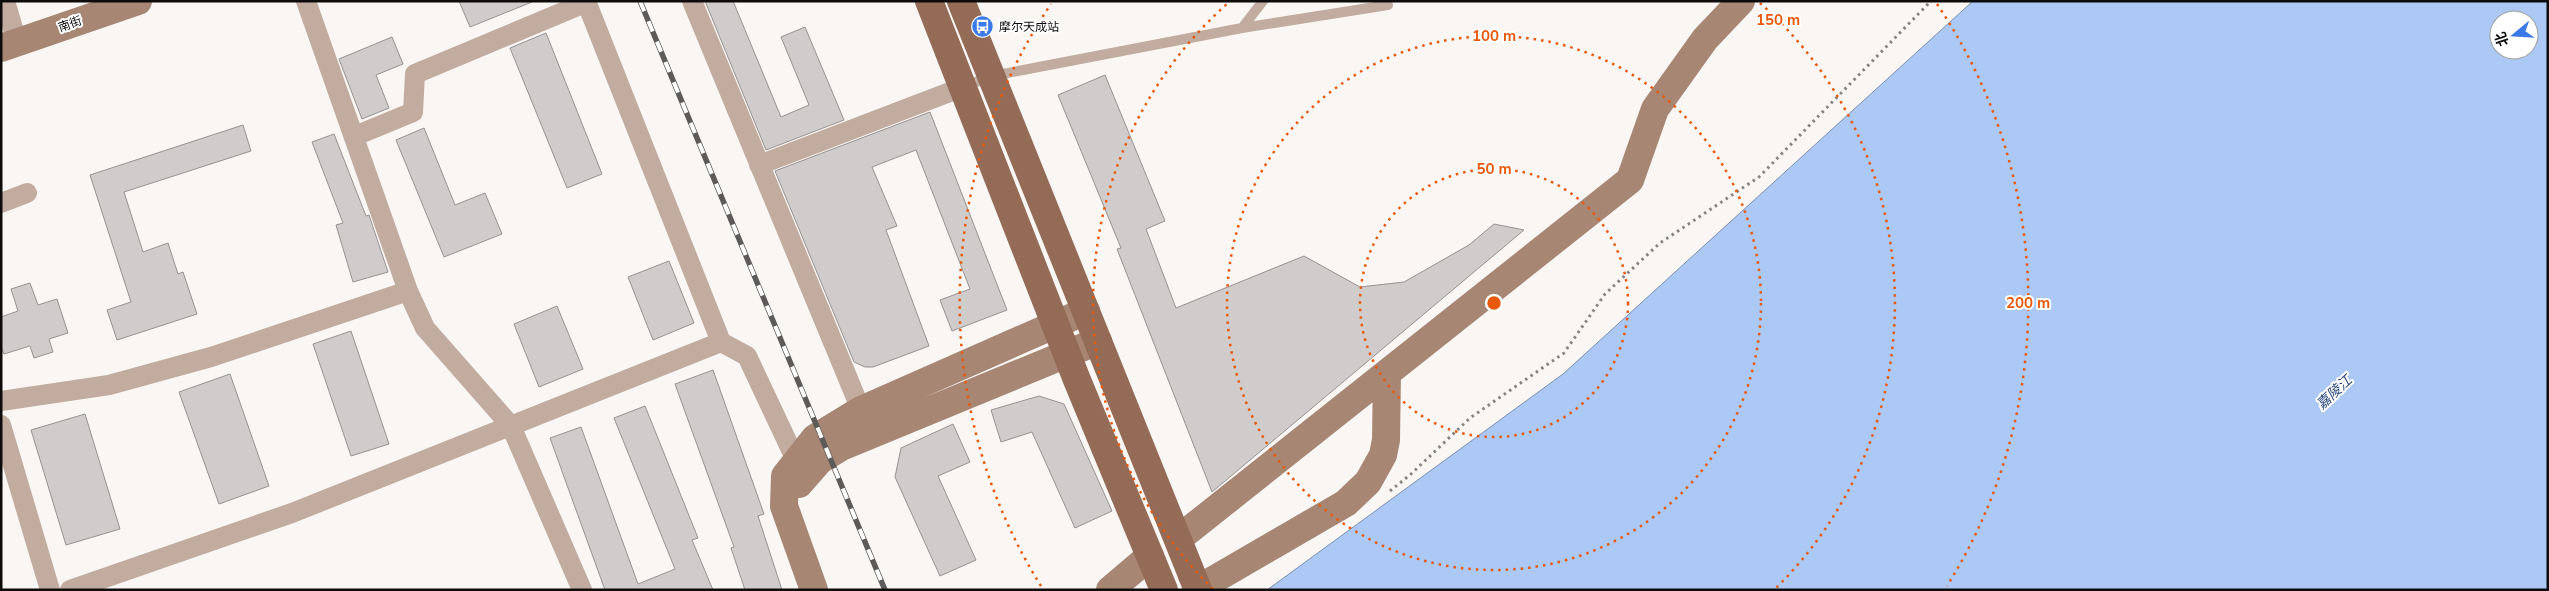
<svg xmlns="http://www.w3.org/2000/svg" width="2549" height="591" font-family="'Nunito Sans','Noto Sans SC',sans-serif">
	<rect width="100%" height="100%" fill="#faf6f4"/>
	<path fill="#acc8f5" stroke="#7c90af" fill-rule="evenodd" d="M1973 1H2548V590H1267L1563 374ZM2499 20H2529V50H2499Z"/>
	<path fill="#d0cccb" stroke="#959291" d="M459 1H532V2L470 27Z
		M705 1H733L781 117 809 105 781 37 805 27 844 120 766 150Z
		M546 33 602 174 567 188 510 48Z
		M392 37 403 64 376 75 389 108 362 119 339 59Z
		M1105 75 1165 221 1146 229 1176 308 1304 256 1360 287 1404 282 1469 245 1494 224 1524 230 1212 492 1117 249 1121 248 1058 95Z
		M930 112 1007 310 952 331 940 300 970 289 916 150 872 167 897 226 886 230 929 346 873 367H865L854 362 775 171Z
		M243 125 251 151 124 192 143 252 168 243 178 274 183 272 197 314 117 340 107 310 131 302 90 175Z
		M424 128 455 205 485 193 502 234 444 257 396 140Z
		M334 134 366 216 369 215 388 272 353 282 336 225 343 223 312 142Z
		M669 261 694 323 653 340 628 277Z
		M30 283 38 305 57 299 68 333 49 339 53 352 34 358 30 346 4 354 1 347V317L18 311 11 289Z
		M557 306 583 369 539 387 514 324Z
		M351 331 389 444 351 456 313 344Z
		M713 370 764 514 758 516 782 590H745L731 548 734 547 675 384Z
		M230 374 269 486 219 504 179 392Z
		M1039 396 1064 404 1112 511 1075 528 1032 432 1001 442 991 410Z
		M645 406 698 538 692 540 713 590H605L550 438 581 427 638 584 675 569 614 418Z
		M85 414 120 529 66 545 31 430Z
		M953 424 970 462 938 476 976 560 940 576 895 477 901 448Z"/>
	<g fill="none" stroke-linecap="round" stroke-linejoin="round">
		<path stroke="#868482" stroke-width="3" stroke-dasharray="2.5 4" stroke-linecap="butt" d="M1390 491 1411 474 1470 418 1564 353 1605 294 1660 243 1759 177 1931 1"/>
		<path stroke="#c2ab9f" stroke-width="10" d="M1242 28 1263 1
			M963 87 992 76 1242 28 1388 5"/>
		<path stroke="#c2ab9f" stroke-width="20" d="M5 1 17 42
			M306 1 408 291 425 328 511 426 582 590
			M586 1 721 342 747 356 802 473
			M692 1 861 410
			M355 136 413 112 415 74 587 2
			M759 165 963 87
			M1 203 27 193
			M1 401 109 385 211 357 408 291
			M1 425 50 590
			M70 590 292 513 721 342"/>
		<path stroke="#a78674" stroke-width="28" d="M1 48 138 1
			M799 484 820 460 841 447 1098 341
			M1178 539 1630 180 1655 109 1705 39 1741 1
			M814 590 784 506 785 476 815 438 861 410 1086 311
			M1110 590 1150 556
			M1196 590 1346 503 1368 482 1383 455 1386 440 1387 373"/>
		<path stroke="#936b56" stroke-width="28" d="M929 1 1077 380 1164 590
			M961 1 1192 575"/>
		<defs>
			<path id="rail" d="M640 1 885 590"/>
		</defs>
		<use href="#rail" stroke="#5d5b5a" stroke-width="5.5"/>
		<use href="#rail" stroke="#fff" stroke-width="4" stroke-dasharray="11" stroke-linecap="butt"/>
		<path stroke="#936b56" stroke-width="28" d="M1192 575 1198 590"/>
	</g>
	<g fill="none" stroke="#e8590c" stroke-width="2.5" stroke-dasharray="2.5 5">
		<circle cx="1494" cy="303" r="134"/>
		<circle cx="1494" cy="303" r="267"/>
		<path d="M1213 589A401 401 0 0 1 1228 3M1760 3A401 401 0 0 1 1775 589"/>
		<path d="M1041 586A534 534 0 0 1 1051 4M1937 4A534 534 0 0 1 1947 586"/>
	</g>
	<defs>
		<symbol id="bus-disc" viewBox="-11 -11 22 22"><circle r="9.5" fill="#397ae8" stroke="#fff"/><path d="M-5-6H5V4H4V6H2V4H-2V6H-4V4H-5ZM-3.5-4V0h7V-4ZM-3.5 1.2v1.5H-2V1.2ZM2 1.2v1.5H3.5V1.2Z" fill="#fff"/></symbol>
	</defs>
	<g fill-rule="evenodd">
		<use href="#bus-disc" x="970" y="14" width="25" height="25"/>
	</g>
	<g text-anchor="middle" stroke-width="4" stroke-linejoin="round" paint-order="stroke">
		<g font-size="12" fill="#0d0c0b" stroke="#fff">
			<text transform="translate(70 24) rotate(-19)" y="4">南街</text>
		</g>
		<g font-size="12" fill="#0d0c0b" stroke="#fff" text-anchor="start">
			<text x="999" y="31">摩尔天成站</text>
		</g>
		<g font-size="14" font-style="italic" fill="#24457c" stroke="#fff">
			<text transform="translate(2334 392) rotate(-43)" y="5">嘉陵江</text>
		</g>
	</g>
	<circle cx="1494" cy="303" r="8" fill="#e8590c" stroke="#fff" stroke-width="2.5"/>
	<g font-size="15" text-anchor="middle" font-weight="bold" fill="#e8590c" stroke="#fff" stroke-width="4" stroke-linejoin="round" paint-order="stroke">
		<text x="1778" y="25">150 m</text>
		<text x="1494" y="41">100 m</text>
		<text x="1494" y="174">50 m</text>
		<text x="2028" y="308">200 m</text>
	</g>
	<rect width="2549" height="591" fill="none" stroke="#0d0c0b" stroke-width="5"/>
	<g transform="translate(2514 35) rotate(252)"><circle r="24" fill="#ffffff" stroke="#9e9e9d"/>
	<path d="M0-4L9 19L0 12L-9 19Z" fill="#397ae8"/>
	<text y="-8" font-size="14" font-weight="bold" text-anchor="middle" fill="#0d0c0b">北</text>
	</g>
</svg>
